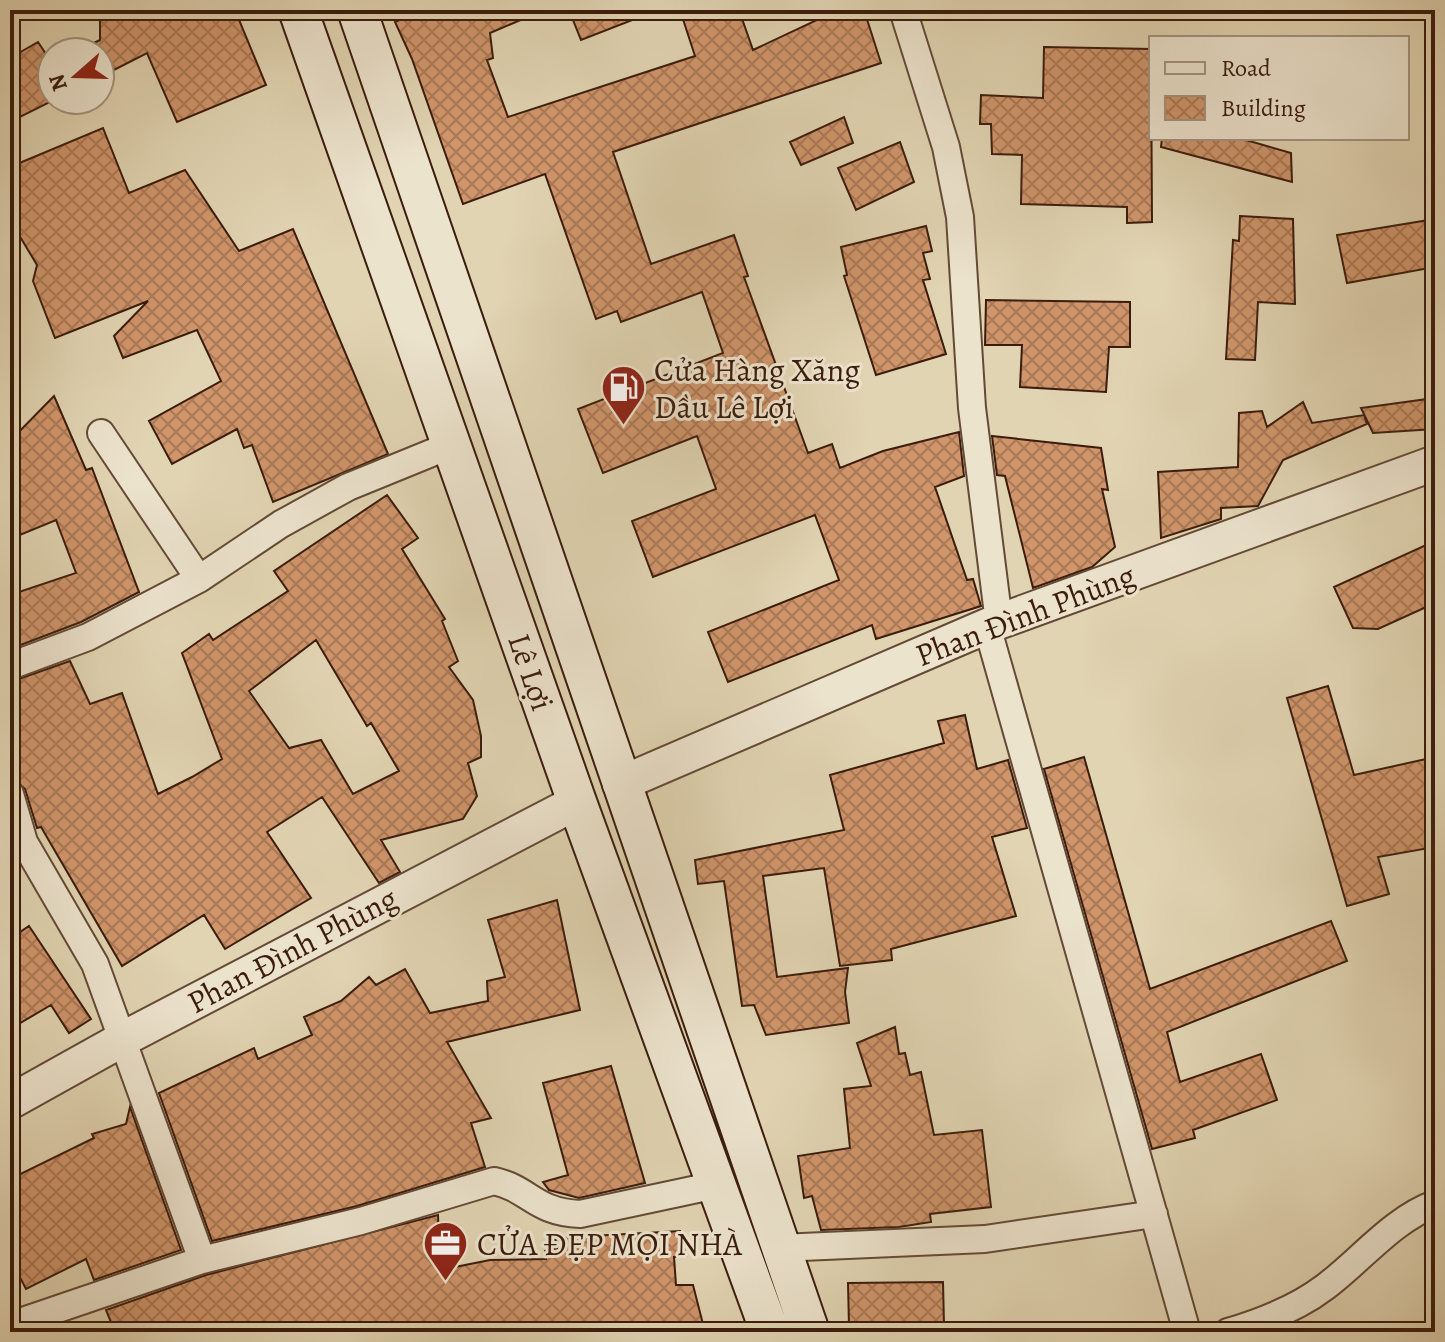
<svg xmlns="http://www.w3.org/2000/svg" width="1445" height="1342" font-family="Alegreya,serif">
	<defs>
		<pattern id="building-cross-hatch" width="8" height="8" patternUnits="userSpaceOnUse" patternTransform="scale(2)"><rect width="8" height="8" fill="#d0956b"/><path d="M0 0l8 8M0 8l8-8" fill="none" stroke="#aa7956"/></pattern>
	</defs>
	<rect width="100%" height="100%" fill="#e1d4b2"/>
	<filter id="stains"><feTurbulence type="fractalNoise" baseFrequency=".0025" numOctaves="4"/><feColorMatrix values="0 0 0 0 .2 0 0 0 0 .09 0 0 0 0 .02 0 0 0 .5 -.17"/></filter>
	<radialGradient id="worn" r=".72"><stop offset=".6" stop-color="#630" stop-opacity="0"/><stop offset="1" stop-color="#630" stop-opacity=".3"/></radialGradient>
	<path fill="url(#building-cross-hatch)" stroke="#3b1c0d" stroke-width="2" fill-rule="evenodd" d="M100 10H235L266 85 177 122 147 53 100 77V52H75L100 40Z
		M421 10H544L490 33 493 58 487 60 508 117 695 56 680 10H739L753 50 838 10H864L881 63 613 152 651 264 734 235 748 276 744 277 808 453 832 444 840 468 883 451 959 432 964 476 935 487 967 580 973 579 981 606 876 639 872 625 728 682 708 632 839 580 815 515 653 577 632 521 716 489 697 436 603 473 578 409 723 353 702 292 621 322 617 311 596 319 545 174 463 204 412 59 395 22Z
		M569 10H652L653 12 581 40Z
		M38 42 52 63 54 100 10 122V58Z
		M1044 47 1151 49 1152 222 1127 223V207L1021 204 1022 155 992 154 991 124H980L981 95 1043 98Z
		M844 117 853 143 801 165 790 142Z
		M103 128 129 193 185 170 239 251 293 229 388 454 273 502 252 445 244 448 237 429 172 464 149 421 221 381 197 330 123 358 114 336 148 301 55 338 33 281 37 265 10 220V167Z
		M1162 138H1239L1291 153 1292 182 1161 147Z
		M900 142 914 182 856 210 838 168Z
		M1240 216 1293 219 1295 304 1258 302 1255 360 1226 359 1233 240 1239 241Z
		M1435 219V267L1347 283 1337 235Z
		M926 226 932 251 923 253 930 279 923 280 946 354 876 375 844 276 847 275 841 247Z
		M986 300 1130 302V347H1109L1106 392 1020 387 1022 345H985Z
		M54 396 86 470 92 468 139 592 81 622 10 649V595L76 573 56 520 10 539V441Z
		M1435 398V429L1373 433 1361 408Z
		M1303 402 1312 423 1364 415 1367 424 1283 460 1258 506 1221 508V519L1161 538 1158 472 1238 467 1239 413 1262 411 1267 427Z
		M992 436 1101 448 1108 490 1102 489 1115 547 1092 567 1033 588 1005 476 997 475Z
		M387 495 418 538 402 549 445 619 442 621 458 661 449 667 473 700 481 736V757L468 763 477 796 463 819 381 840 400 872 379 883 322 797 267 832 311 898 225 949 204 915 122 966 41 827 37 828 25 789 14 779 10 767V682L70 661 90 704 122 693 158 794 192 777 222 759 182 653 209 634 213 640 288 591 274 571ZM316 640 367 726 371 723 399 771 353 794 321 740 289 748 249 691Z
		M1426 545 1435 564V603L1378 629 1353 628 1334 587Z
		M1328 686 1354 775 1435 757V847L1378 857 1389 894 1347 906 1287 698Z
		M965 715 977 769 1008 760 1027 828 992 837 1016 916 891 949 892 960 840 966 824 868 763 876 777 977 848 968 845 992 849 1023 766 1035 754 1005 742 1006 724 881 698 884 695 860 844 830 830 775 944 743 938 721Z
		M1084 757 1150 989 1331 921 1347 961 1167 1032 1180 1082 1261 1054 1277 1100 1193 1130 1195 1138 1152 1149 1044 769Z
		M557 900 580 1010 447 1042 491 1118 471 1123 485 1167 357 1206 212 1241 159 1093 254 1048 258 1059 312 1035 304 1017 341 1001 369 977 376 985 405 969 430 1013 488 1001 487 981 505 977 488 920Z
		M29 926 91 1019 69 1033 51 1005 10 1029V939Z
		M895 1027 899 1054 905 1053 910 1075 921 1072 934 1135 982 1130 991 1207 930 1214 931 1222 899 1227 821 1230 812 1196 804 1198 798 1156 850 1148 844 1089 871 1086 857 1043Z
		M611 1066 645 1183 579 1198 549 1190 543 1182 568 1175 543 1083Z
		M130 1107 181 1250 94 1280 86 1259 26 1289 10 1258V1179L94 1138 92 1134 126 1124Z
		M438 1215 440 1270 490 1260 546 1259 545 1251 557 1248 555 1238 680 1231 686 1256 674 1257 676 1285H693L705 1332H115L106 1310 206 1275Z
		M943 1282 944 1325 849 1326 848 1283Z"/>
	<g fill="none" stroke-linecap="round" stroke-linejoin="round">
		<defs>
			<path id="minor" d="M903 10 946 147 960 217 972 408 999 622
				M101 433 199 579
				M987 626 1187 1332
				M10 666 88 637 199 579 281 524 348 487 451 445
				M10 794 24 842 95 964 202 1260
				M779 1248 985 1239 1154 1214
				M11 1325 202 1260 361 1221 494 1181C530 1189 534 1212 580 1214L716 1185
				M1228 1332C1262 1322 1296 1309 1325 1287 1360 1261 1393 1219 1435 1204"/>
			<path id="tertiary" d="M620 784 987 626 1435 463
				M10 1102 123 1039 577 802"/>
			<path id="secondary" d="M298 10 577 802 770 1332
				M357 10 810 1332"/>
		</defs>
		<use href="#minor" stroke="#644a36" stroke-width="30"/>
		<use href="#tertiary" stroke="#644a36" stroke-width="38"/>
		<use href="#secondary" stroke="#3b1c0d" stroke-width="42"/>
		<use href="#minor" stroke="#ece3cd" stroke-width="26"/>
		<use href="#tertiary" stroke="#ece3cd" stroke-width="34"/>
		<use href="#secondary" stroke="#ece3cd" stroke-width="38"/>
	</g>
	<defs>
		<symbol id="fuel-pin" viewBox="-11 -11 22 30"><path d="M0 17L-7.5 6A9.5 9.5 0 1 1 7.5 6Z" fill="#8f2418" stroke="#ece3cd"/><path d="M-5.5-6h7V0h2V4h1.3V-2.5L3-4.5l.8-.8L6-3V5H2.5V1h-1V6h-7ZM-4.2-4.7v3.2H.2V-4.7Z" fill="#fff"/></symbol>
		<symbol id="office-pin" viewBox="-11 -11 22 30"><path d="M0 17L-7.5 6A9.5 9.5 0 1 1 7.5 6Z" fill="#8f2418" stroke="#ece3cd"/><path d="M-6-3h4V-5.5h4V-3h4V5H-6ZM-1-4.5V-3h2v-1.5ZM-6 0V1H6V0Z" fill="#fff"/></symbol>
	</defs>
	<g fill-rule="evenodd">
		<use href="#fuel-pin" x="598" y="362" width="51" height="69"/>
		<use href="#office-pin" x="420" y="1218" width="51" height="69"/>
	</g>
	<g text-anchor="middle" stroke-width="6" stroke-linejoin="round" paint-order="stroke">
		<g font-size="32" fill="#3b1c0d" stroke="#ece3cd" text-anchor="start">
			<text x="654" y="381">Cửa Hàng Xăng<tspan x="654" dy="37">Dầu Lê Lợi</tspan></text>
			<text x="477" y="1255">CỬA ĐẸP MỌI NHÀ</text>
		</g>
		<g font-size="32" fill="#3b1c0d" stroke="#ece3cd">
			<text transform="translate(1025 615) rotate(-21)" y="11">Phan Đình Phùng</text>
			<text transform="translate(531 672) rotate(71)" y="11">Lê Lợi</text>
			<text transform="translate(292 950) rotate(-28)" y="11">Phan Đình Phùng</text>
		</g>
	</g>
	<rect width="1445" height="1342" fill="none" stroke="#e1d4b2" stroke-width="40"/>
	<rect x="12" y="12" width="1421" height="1318" fill="none" stroke="#3b1c0d" stroke-width="4"/>
	<rect x="20" y="20" width="1405" height="1302" fill="none" stroke="#3b1c0d" stroke-width="2"/>
	<rect x="1149" y="36" width="260" height="104" fill="#ece3cd" stroke="#a59380" stroke-width="2"/>
	<rect x="1165" y="62" width="40" height="12" fill="#ece3cd" stroke="#a59380" stroke-width="2"/>
	<text x="1221" y="76" font-size="24" fill="#3b1c0d">Road</text>
	<rect x="1165" y="96" width="40" height="24" fill="url(#building-cross-hatch)" stroke="#a59380" stroke-width="2"/>
	<text x="1221" y="116" font-size="24" fill="#3b1c0d">Building</text>
	<g transform="translate(76 76) rotate(250)"><circle r="38" fill="#ece3cd" stroke="#a59380" stroke-width="2"/>
	<path d="M0-6L14 30L0 20L-14 30Z" fill="#8f2418"/>
	<text y="-12" font-size="22" font-weight="bold" text-anchor="middle" fill="#3b1c0d">N</text>
	</g>
	<rect width="100%" height="100%" filter="url(#stains)"/>
	<rect width="100%" height="100%" fill="url(#worn)"/>
</svg>
